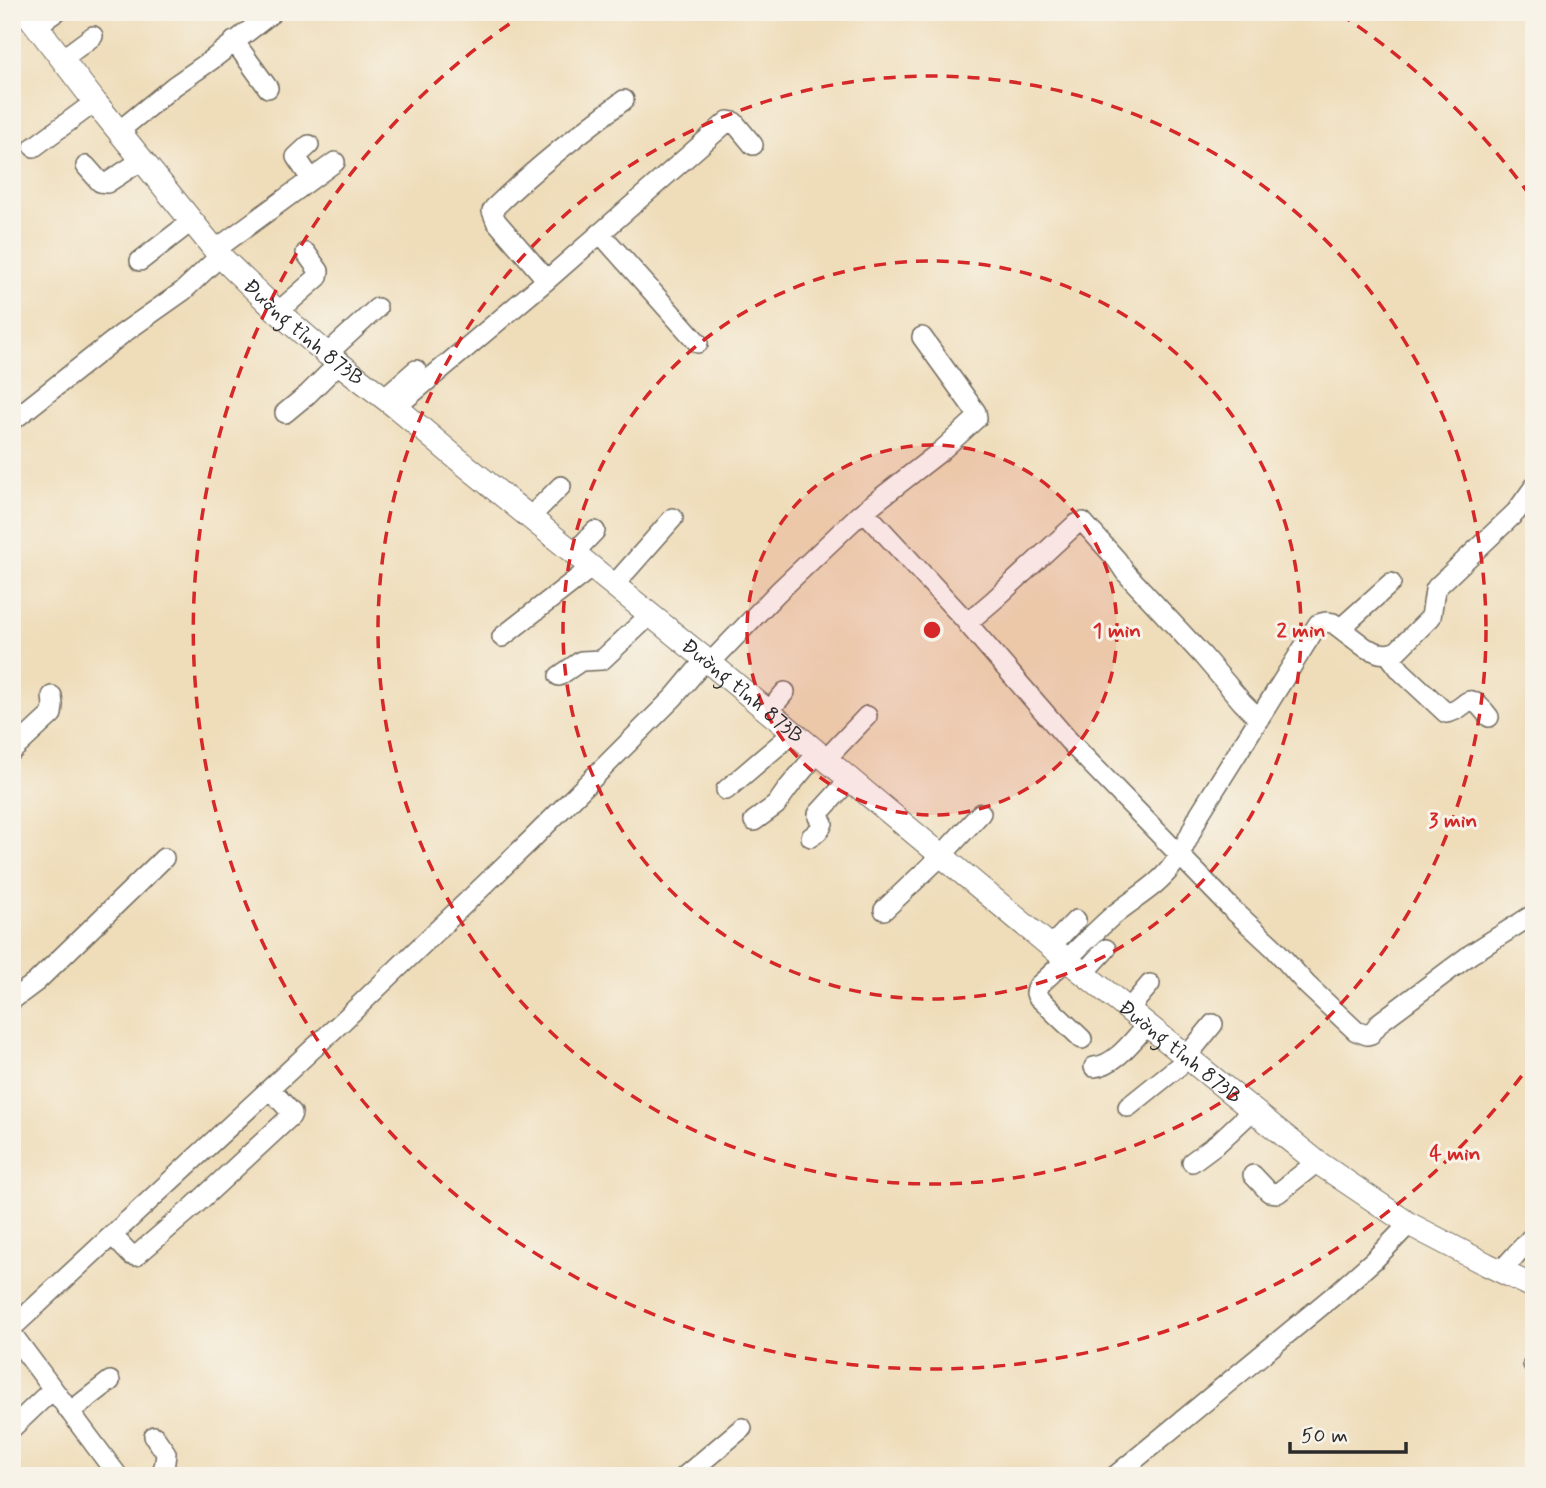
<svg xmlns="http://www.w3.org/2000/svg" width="1546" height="1488" font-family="Mynerve,sans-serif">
	<rect width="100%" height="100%" fill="#f7f3e8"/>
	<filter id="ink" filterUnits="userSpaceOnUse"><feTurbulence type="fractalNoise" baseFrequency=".0143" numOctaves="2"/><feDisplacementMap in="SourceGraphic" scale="14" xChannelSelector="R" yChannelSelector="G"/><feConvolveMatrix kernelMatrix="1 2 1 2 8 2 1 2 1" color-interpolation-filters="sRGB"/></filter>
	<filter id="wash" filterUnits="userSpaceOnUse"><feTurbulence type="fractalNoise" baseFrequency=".00686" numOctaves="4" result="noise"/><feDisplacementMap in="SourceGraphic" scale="28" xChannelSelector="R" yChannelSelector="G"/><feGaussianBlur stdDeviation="1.57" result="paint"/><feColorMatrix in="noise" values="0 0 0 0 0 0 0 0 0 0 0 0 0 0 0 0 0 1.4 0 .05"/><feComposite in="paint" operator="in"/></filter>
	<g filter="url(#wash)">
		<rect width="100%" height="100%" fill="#efddba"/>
	</g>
	<g filter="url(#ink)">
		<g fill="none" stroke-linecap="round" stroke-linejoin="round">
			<defs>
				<path id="minor" d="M36 26 56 12
					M234 41 268 88
					M62 59 93 36
					M119 131 174 86 210 61 273 12
					M309 145 296 157 311 179
					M34 147 95 102
					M86 166 100 182 107 183 142 160
					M600 233 698 343
					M215 250 335 162
					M140 261 192 221
					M547 280 496 221 492 211 494 208C535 168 579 134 624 100
					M278 312 318 277 319 271 306 253
					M327 354 377 308
					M384 398 416 370
					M396 407 547 280 728 121 734 122 753 145
					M285 413 308 394 339 363
					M12 421 122 334 183 291 220 256
					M864 511 967 622
					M530 517 561 486
					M574 553 595 531
					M614 585 673 518
					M1341 628 1391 583
					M502 637 592 567
					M1388 654 1401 671 1446 713C1470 710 1464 685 1489 717
					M710 663 778 592 860 514 941 451 977 418 976 412 922 337
					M559 676 581 661 602 660 650 615
					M769 711 785 692
					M1259 719 1242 702 1203 656 1125 572 1117 560 1083 522 1076 524 994 600 967 623 1069 741 1231 908 1274 948 1307 985 1356 1031 1367 1035 1371 1034 1380 1022 1471 954 1534 914
					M12 751 52 714 53 705 52 696
					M826 759 867 716
					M726 790 794 732
					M754 821 776 805 788 788 818 752
					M811 837C816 833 821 830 823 823L818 817V814L850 779
					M884 910 942 855 981 813
					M1051 946 1076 920
					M1084 973 1106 949
					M12 1000 36 982 164 858
					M1129 1009 1150 984
					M1082 1039 1037 996 1036 993 1038 986C1062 965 1085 941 1109 919 1129 901 1156 888 1172 866 1184 851 1191 831 1200 813L1318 624 1326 622 1333 623 1366 648 1379 653 1388 654 1397 651 1431 617 1435 590 1437 587 1516 512 1534 487
					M1094 1067C1116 1065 1133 1040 1147 1025
					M1128 1107 1179 1066 1213 1024
					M1192 1162 1219 1142 1253 1110
					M1253 1175 1269 1192 1278 1193 1317 1162
					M113 1236 131 1255 136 1256 194 1206 291 1116 292 1113 270 1089
					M1501 1271 1530 1239 1534 1237
					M12 1328 345 1019 531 840 674 697 705 660
					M12 1334 118 1476
					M1533 1364 1534 1363
					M70 1412 110 1381
					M12 1428 53 1389
					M154 1436 166 1453C165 1463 165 1469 158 1476
					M685 1476 742 1428
					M1115 1476 1338 1292 1375 1259 1409 1224"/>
				<g id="major">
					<path id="s1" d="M26 12 95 102 220 256 278 312 327 354 396 407 454 456 710 663 1067 960 1317 1162 1409 1224 1486 1264 1534 1287"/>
				</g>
			</defs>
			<use href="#minor" stroke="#70695d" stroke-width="22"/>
			<use href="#major" stroke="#70695d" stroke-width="25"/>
			<use href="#minor" stroke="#fff" stroke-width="19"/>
			<use href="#major" stroke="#fff" stroke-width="23"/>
		</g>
	</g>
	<circle cx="932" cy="630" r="185" fill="#d62828" fill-opacity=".12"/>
	<g fill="none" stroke="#d62828" stroke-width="3.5" stroke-dasharray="12 9">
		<circle cx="932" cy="630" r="185"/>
		<circle cx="932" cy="630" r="369"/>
		<circle cx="932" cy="630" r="554"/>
		<path d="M1534 1059A739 739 0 1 1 524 14M1340 14A739 739 0 0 1 1534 201"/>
	</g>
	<g text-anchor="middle" stroke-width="6" stroke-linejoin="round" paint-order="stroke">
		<g font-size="21" fill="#2b2b2b" stroke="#f7f3e8">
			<text dy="7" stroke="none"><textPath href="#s1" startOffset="425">Đường tỉnh 873B</textPath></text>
			<text dy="7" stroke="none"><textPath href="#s1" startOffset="992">Đường tỉnh 873B</textPath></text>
			<text dy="7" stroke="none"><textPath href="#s1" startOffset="1559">Đường tỉnh 873B</textPath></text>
		</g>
	</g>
	<circle cx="932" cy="630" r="10" fill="#d62828" stroke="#f7f3e8" stroke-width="3.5"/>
	<g font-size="21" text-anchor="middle" font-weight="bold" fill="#d62828" stroke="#f7f3e8" stroke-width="6" stroke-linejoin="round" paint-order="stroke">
		<text x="1117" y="637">1 min</text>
		<text x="1301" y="637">2 min</text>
		<text x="1453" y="827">3 min</text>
		<text x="1455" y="1160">4 min</text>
	</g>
	<rect width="1546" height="1488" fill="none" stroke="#f7f3e8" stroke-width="42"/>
	<path d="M1290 1442v10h116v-10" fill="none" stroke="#2b2b2b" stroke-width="3.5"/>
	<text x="1301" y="1442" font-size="21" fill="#2b2b2b" stroke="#f7f3e8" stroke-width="5" paint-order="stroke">50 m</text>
</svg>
